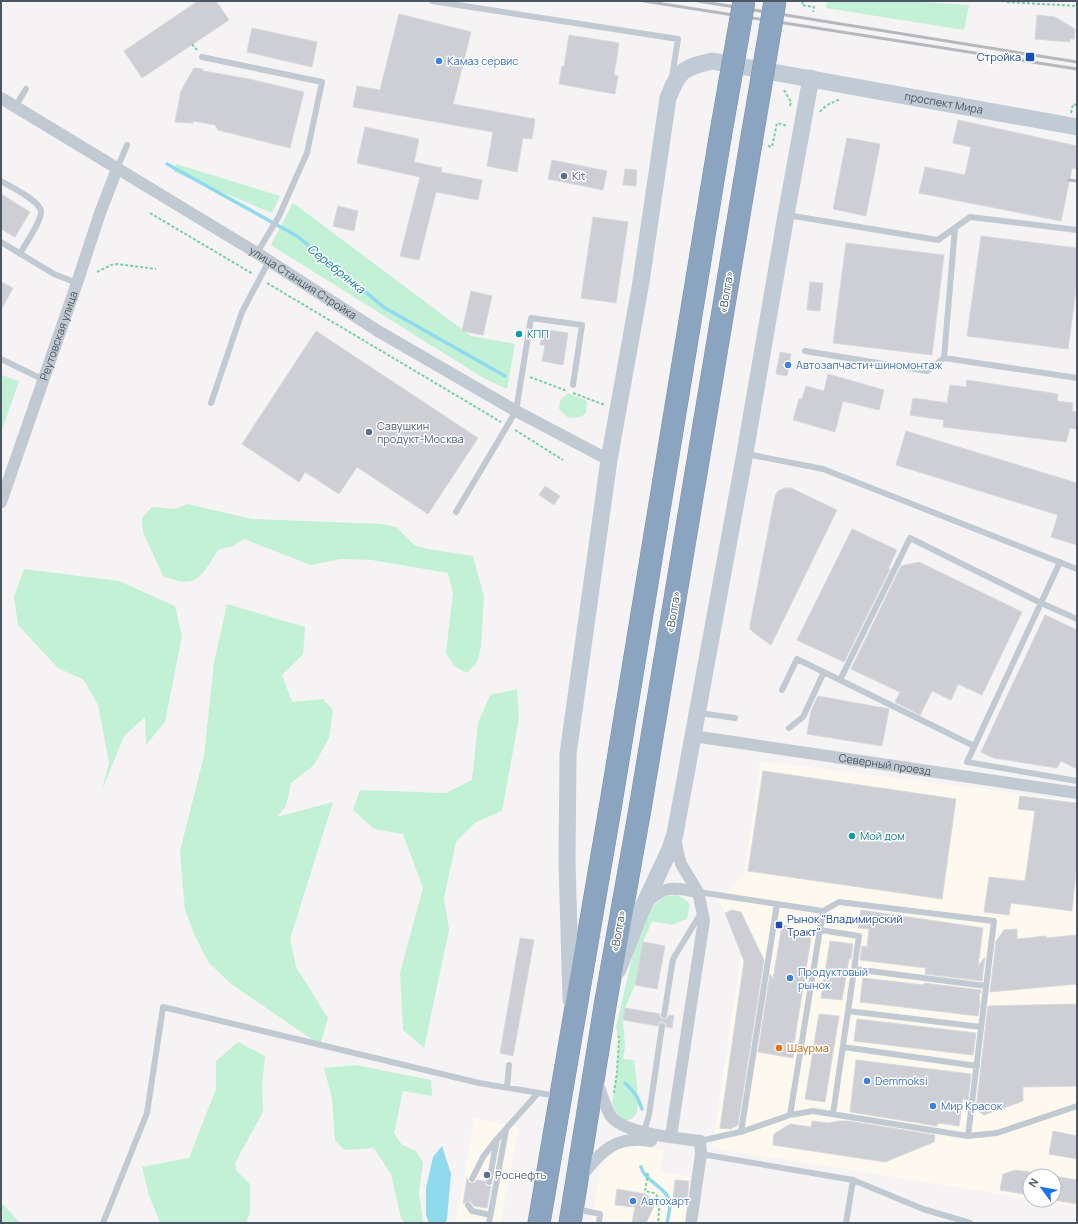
<svg xmlns="http://www.w3.org/2000/svg" width="1078" height="1224" font-family="Manrope,sans-serif">
	<rect width="100%" height="100%" fill="#f5f3f3"/>
	<path fill="#fdf9ef" d="M760 761 1077 801V1207L1033 1200H1054V1176H1030V1199L712 1148 741 953 725 913 718 900 744 875Z
		M474 1118 519 1127 501 1223H456Z
		M629 1145 664 1150 660 1172 694 1177 687 1223H592L599 1171 607 1159 617 1150Z"/>
	<path fill="#c3f1d5" d="M827 1H907L969 5 964 30 826 8Z
		M176 164 280 196 272 213 174 172Z
		M293 203 471 336 515 344 507 389 485 379 271 245Z
		M2 375 19 381 1 433V379Z
		M568 393 587 401 586 413 581 417 568 418 559 409 560 400Z
		M188 504 252 519 381 524 396 527 414 545 428 549 473 556 484 597 481 647 477 662 467 673 454 666 446 653 453 593 448 573 372 560 341 559 311 565 244 539 233 546 218 550C201 577 197 590 163 576L143 532 142 518 152 507 175 509Z
		M24 569 119 581 175 606 182 636 165 722 146 745 145 717 124 736 102 790 109 762 98 705 84 680 58 668 18 625 14 597Z
		M227 604 305 627 303 654 282 675 292 702 323 699 333 710 329 738 314 765 291 783 286 806 277 817 333 802 290 939 296 967 328 1018 320 1045 230 983 209 963 195 936 185 910 180 851 204 756 214 663Z
		M517 689 519 718 502 811 476 822 456 842 444 898 449 930 424 1048 403 1030 400 973 423 888 403 834 374 829 353 810 360 790 446 793 472 780 478 723 490 695Z
		M676 895 683 898 690 904 687 919 672 925 652 921 643 942 635 985 625 1008 623 1020 625 1046 623 1059 634 1060C635 1071 642 1110 634 1117 632 1119 628 1120 625 1121L617 1116 612 1104 617 1072 619 1039 616 1027 637 937 649 910 663 897Z
		M238 1042 265 1056 262 1085 263 1112 235 1163 236 1170 250 1184V1213L246 1223H160L149 1195 142 1167 189 1158 216 1089V1061Z
		M356 1065 431 1080 432 1096 403 1091 394 1133 402 1145 416 1151 423 1162 419 1193 423 1222 422 1223H405L401 1218 391 1174 374 1148 344 1150 335 1140 332 1098 324 1068Z
		M1 1202 20 1223H1Z"/>
	<path fill="#90daee" d="M442 1146 451 1174 447 1219 445 1223H429L426 1215V1188L433 1157Z"/>
	<g fill="none" stroke-linecap="round" stroke-linejoin="round">
		<path stroke="#90daee" stroke-width="3.5" d="M167 164 297 236 385 308 505 376
			M625 1083C634 1091 638 1097 642 1109
			M641 1167C645 1182 669 1188 670 1204 670 1210 668 1217 667 1223"/>
	</g>
	<path fill="#cdcfd5" stroke="#d7d9de" d="M198 1H216L229 20 142 78 124 51Z
		M399 14 471 32 453 104 535 119 532 139 523 138 517 172 487 166 493 132 353 107 357 86 380 90Z
		M1037 15 1055 17 1075 29 1074 39H1070V42L1035 39Z
		M252 28 317 42 312 67 247 52Z
		M569 35 619 43 614 75 618 76 615 94 559 84 562 66 564 67Z
		M194 68 203 69V71L249 79 304 92 290 148 218 130 215 125 193 121V123L175 122 181 91Z
		M958 120 1077 146V169L1072 168 1061 221 919 193 925 167 965 175 971 147 953 143Z
		M365 127 419 139 414 162 442 168 441 172 482 180 478 200 436 192 419 260 400 256 420 177 357 163Z
		M847 138 880 144 866 216 833 209Z
		M552 160 607 171 603 190 548 179Z
		M625 169 637 170 636 186 623 185Z
		M1 194 30 212 15 237 1 229Z
		M338 206 358 211 354 231 333 226Z
		M593 217 628 222 616 303 581 298Z
		M981 236 1077 248V282L1068 349 967 336Z
		M846 243 944 255 932 355 833 343Z
		M1 282 13 288 1 310Z
		M810 282 823 283 820 311 807 310Z
		M471 291 492 296 483 335 462 331Z
		M548 330 568 333 563 365 542 361 545 345H540L543 331 547 332Z
		M316 331 478 438 428 514 357 467 339 494 305 472 299 482 242 444Z
		M780 352 791 354 787 376 776 374Z
		M828 374 884 390 879 410 843 401 835 432 793 420 799 399H802L806 386 824 391Z
		M967 380 1058 394 1057 401 1073 403 1072 411 1077 412V429L1070 428 1066 442 943 427 944 420 910 415 913 398 947 403 950 385 966 387Z
		M906 431 1077 483V545L1051 537 1058 515 896 465Z
		M545 486 560 496 554 505 539 495Z
		M785 488H791L837 510 771 645 753 632 750 629V625L775 496 778 491Z
		M852 529 897 550 888 569H890L844 662 797 640Z
		M919 562 1022 612 982 695 958 684 951 700 932 691 920 715 895 702 900 692 851 669 901 566Z
		M1045 615 1077 630V769L1061 761 1057 768 994 758 981 752Z
		M818 696 889 709 882 746 807 734 811 711Z
		M763 771 956 799 942 899 748 871Z
		M1020 796 1077 803V862L1072 911 1011 903 1009 915 984 912 989 877 1025 881 1035 811 1018 809Z
		M732 910 741 912 764 960 738 1125 731 1129 720 1128 744 961 725 913Z
		M861 910 983 928 978 966 985 957 982 981 925 974 926 968 860 960 862 946 867 947 869 929 858 928Z
		M782 925 794 927 793 934 811 938 794 1044H795L793 1058 758 1052 770 974 773 979Z
		M1017 929V939L1046 936V938L1077 935V984L990 992 996 941 1004 930Z
		M520 938 534 940 513 1056 500 1053Z
		M830 941 853 944 851 959H849L842 1000 821 998Z
		M643 942 665 946 657 989 635 985Z
		M863 978 924 985V983L981 990V993H979L980 1003 978 1016 860 1002Z
		M1077 1004V1086L1023 1087V1101L984 1115 976 1109 988 1006Z
		M625 1008 660 1014V1017L663 1019 667 1018 669 1015 674 1016 672 1028 666 1027V1024L663 1022H660L658 1026 623 1020Z
		M819 1014 839 1016 825 1102 805 1099Z
		M857 1019 976 1033 973 1055 854 1041Z
		M856 1060 971 1074 968 1102 963 1098 959 1126 938 1123 937 1126 850 1112Z
		M812 1121 829 1123 838 1121H849L935 1135 934 1142 885 1162 773 1145 774 1134 790 1124 811 1127Z
		M1053 1131 1077 1136V1159L1049 1154Z
		M1015 1170 1030 1172V1195L1000 1190 1003 1174Z
		M1054 1176 1077 1180V1204L1054 1200Z
		M467 1178 468 1181 470 1183H474L477 1180 485 1181 486 1186H491L487 1208 474 1206 471 1202 468 1201 463 1204Z
		M675 1180 689 1181 687 1201 673 1200Z
		M617 1189 645 1194 653 1199 654 1206 646 1223H632L635 1207 615 1205Z"/>
	<g fill="none" stroke-linecap="round" stroke-linejoin="round">
		<defs>
			<path id="highway" d="M539 1223 611 803 720 138
				M570 1223 606 1000 640 809 751 143"/>
		</defs>
		<use href="#highway" stroke="#7690ad" stroke-width="23"/>
		<path stroke="#7ad0a6" stroke-width="2" stroke-dasharray="3 2" stroke-linecap="butt" d="M803 1 802 5 814 7 813 12
			M1007 2 1077 6
			M192 44 197 50
			M784 90 791 102 790 106
			M820 112C825 105 833 102 841 99
			M1071 113 1073 104 1077 105
			M768 146 772 147 777 123 788 126
			M150 213 253 274
			M97 272 111 265 117 264 156 269
			M267 283 501 422
			M530 377 567 391
			M573 393 605 405
			M515 430 563 460
			M614 1093 617 1072 619 1039 618 1033
			M648 1173 645 1191 654 1193 660 1199 658 1223"/>
		<path stroke="#c1cad2" stroke-width="6" d="M432 1 678 39 672 77
			M202 57 322 82 307 153 279 216 257 253
			M15 107 26 89
			M117 169 127 145
			M1 181C11 187 39 200 41 211 42 221 25 244 20 254
			M787 215 938 240 970 217 1077 230
			M1 242 54 274 77 283
			M805 351 927 371 944 358 1077 378
			M944 358 955 228
			M1 359 44 380
			M211 403 242 312 269 261
			M747 454 823 469 1077 569
			M456 512 516 411 531 318 582 325 573 385
			M1060 562 967 762 1077 781
			M782 690 797 659 840 680
			M699 713 735 718
			M789 728 803 717 824 672
			M974 746 840 680 910 538 1041 603 1077 619
			M698 892 823 911 839 902 994 921 968 1136
			M820 930 859 936 833 1114
			M854 969 986 986
			M848 1011 981 1027
			M664 1015 673 959 701 913
			M843 1047 977 1066
			M507 1088 509 1065
			M790 1115 813 1111 968 1136 997 1133 1077 1106
			M644 1132 649 1115 662 1026
			M741 1132 777 904
			M700 1141 744 1131 790 1115 823 911
			M701 1154 853 1180 923 1209 970 1223
			M472 1179 483 1157 496 1140
			M489 1182 497 1139 538 1093
			M468 1205 472 1211 486 1214
			M576 1209 600 1214 599 1223
			M103 1223 147 1113 163 1007 479 1083 557 1096
			M489 1223 506 1130
			M846 1223 853 1180"/>
		<g stroke="#c1cad2" stroke-width="12">
			<path id="s1" d="M1 98 257 253 378 331 516 411 609 460"/>
			<path id="s2" d="M1 502 77 283 100 213 117 169"/>
			<path id="s3" d="M693 736 1077 793"/>
			<path d="M647 903C664 884 675 888 698 892"/>
			<path d="M596 1080C601 1091 604 1104 610 1115 622 1134 678 1138 700 1141L701 1154 691 1223"/>
			<path d="M671 1136 704 920 698 892 681 864 678 853 675 837"/>
			<path d="M580 1178C601 1152 614 1135 651 1141"/>
		</g>
		<g stroke="#c1cbd6" stroke-width="17">
			<path d="M618 970 640 913 670 849 675 834 745 453 786 215 811 78"/>
			<path id="s4" d="M571 1000 567 862 568 754 609 460 641 282 668 98C679 70 683 68 712 61L1077 127"/>
		</g>
		<use href="#highway" stroke="#8ba5c1" stroke-width="22"/>
		<path stroke="#b5b8bd" stroke-width="3" d="M644 1 1077 69
			M698 1 1077 62
			M1069 180 1077 181"/>
		<defs>
			<path id="highway-bridge" d="M720 138 744 1
				M751 143 775 1"/>
		</defs>
		<use href="#highway-bridge" stroke="#7690ad" stroke-width="23" stroke-linecap="butt"/>
		<use href="#highway-bridge" stroke="#8ba5c1" stroke-width="22"/>
	</g>
	<g fill="#1a4fb4" stroke="#fff" stroke-width="1.5">
		<rect x="1025" y="52" width="10" height="10" rx="2"/>
		<rect x="775" y="921" width="8" height="8" rx="2"/>
	</g>
	<g fill="#3f7fe0" stroke="#fff" stroke-width="1.5">
		<circle cx="439" cy="61" r="4"/>
		<circle cx="788" cy="365" r="4"/>
		<circle cx="790" cy="978" r="4"/>
		<circle cx="867" cy="1081" r="4"/>
		<circle cx="933" cy="1106" r="4"/>
		<circle cx="633" cy="1201" r="4"/>
	</g>
	<g fill="#5c6f8a" stroke="#fff" stroke-width="1.5">
		<circle cx="564" cy="176" r="4"/>
		<circle cx="369" cy="432" r="4"/>
		<circle cx="487" cy="1175" r="4"/>
	</g>
	<g fill="#0f9aa8" stroke="#fff" stroke-width="1.5">
		<circle cx="519" cy="334" r="4"/>
		<circle cx="852" cy="836" r="4"/>
	</g>
	<circle fill="#e8710a" stroke="#fff" stroke-width="1.5" cx="779" cy="1048" r="4"/>
	<g text-anchor="middle" stroke-width="3" stroke-linejoin="round" paint-order="stroke">
		<g font-size="11" fill="#164399" stroke="#fff" text-anchor="end">
			<text x="1021" y="61">Стройка</text>
			<text x="787" y="923" text-anchor="start">Рынок "Владимирский<tspan x="787" dy="13">Тракт"</tspan></text>
		</g>
		<g font-size="11" fill="#366cbe" stroke="#fff" text-anchor="start">
			<text x="447" y="65">Камаз сервис</text>
			<text x="796" y="369">Автозапчасти+шиномонтаж</text>
			<text x="798" y="976">Продуктовый<tspan x="798" dy="13">рынок</tspan></text>
			<text x="875" y="1085">Demmoksi</text>
			<text x="941" y="1110">Мир Красок</text>
			<text x="641" y="1205">Автохарт</text>
		</g>
		<g font-size="11" fill="#4a5661" stroke="#fff">
			<text dy="4" stroke="none"><textPath href="#s4" startOffset="1207">проспект Мира</textPath></text>
			<text dy="4" stroke="none"><textPath href="#s1" startOffset="354">улица Станция Стройка</textPath></text>
			<text transform="translate(726 292) rotate(-81)" y="4">«Волга»</text>
			<text dy="4" stroke="none"><textPath href="#s2" startOffset="176">Реутовская улица</textPath></text>
			<text transform="translate(673 612) rotate(-81)" y="4">«Волга»</text>
			<text dy="4" stroke="none"><textPath href="#s3" startOffset="194">Северный проезд</textPath></text>
			<text transform="translate(618 931) rotate(-80)" y="4">«Волга»</text>
		</g>
		<g font-size="11" fill="#4e5e75" stroke="#fff" text-anchor="start">
			<text x="572" y="180">Kit</text>
			<text x="377" y="430">Савушкин<tspan x="377" dy="13">продукт-Москва</tspan></text>
			<text x="495" y="1179">Роснефть</text>
		</g>
		<g font-size="11" fill="#0d838f" stroke="#fff" text-anchor="start">
			<text x="527" y="338">КПП</text>
			<text x="860" y="840">Мой дом</text>
		</g>
		<g font-size="11" fill="#c56008" stroke="#fff" text-anchor="start">
			<text x="787" y="1052">Шаурма</text>
		</g>
		<g font-size="12" font-style="italic" fill="#0c7c9b" stroke="#fff">
			<text transform="translate(336 269) rotate(39)" y="4">Серебрянка</text>
		</g>
	</g>
	<rect width="1078" height="1224" fill="none" stroke="#4a5661" stroke-width="4"/>
	<g transform="translate(1042 1188) rotate(302)"><circle r="19" fill="#ffffff" stroke="#b7bbc0"/>
	<path d="M0-3L7 15L0 10L-7 15Z" fill="#1a73e8"/>
	<text y="-6" font-size="11" font-weight="bold" text-anchor="middle" fill="#4a5661">N</text>
	</g>
</svg>
